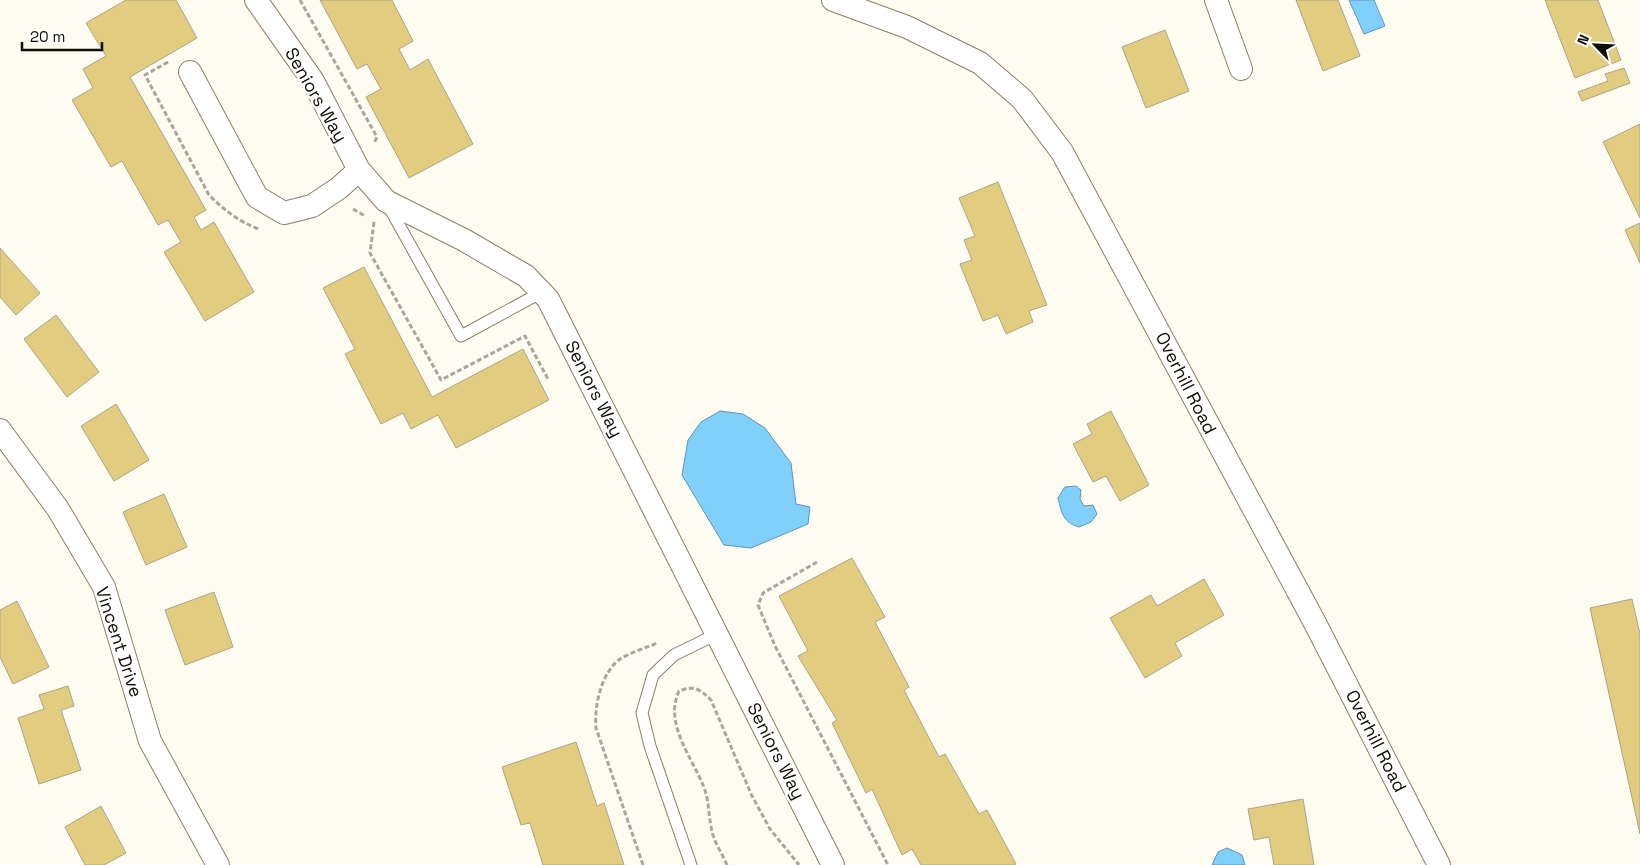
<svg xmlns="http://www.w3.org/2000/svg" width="1640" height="865" font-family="'Space Grotesk',sans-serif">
	<rect width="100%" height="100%" fill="#fefbf0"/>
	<path fill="#81d0fc" stroke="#5f95b2" d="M1349 0H1374L1385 26 1364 34Z
		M720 411 743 414 765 428 791 463 796 504 810 507 808 524 751 548 724 545 682 475 688 440 701 422Z
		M1076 486 1081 490 1080 499 1084 506 1093 505 1097 514 1091 522 1079 527C1063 522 1062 514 1058 498L1065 487Z
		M1227 848 1242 855 1245 865H1212L1218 852Z"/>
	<path fill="#e2cc7f" stroke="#aba489" d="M126 0H176L197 38 130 77 206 210 194 217 201 230 214 222 254 292 205 321 164 252 181 242 168 220 158 225 122 161 111 167 72 100 93 88 83 69 106 56 86 23Z
		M320 0H392L413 41 399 49 410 70 428 59 473 144 409 178 366 97 381 89 367 64 357 69Z
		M1296 0H1338L1360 56 1323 71Z
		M1545 0H1598L1621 60 1575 78Z
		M1165 30 1189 91 1146 108 1122 47Z
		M1624 68 1630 83 1582 101 1578 92 1608 81 1605 74Z
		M1640 124V218L1603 142Z
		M998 182 1047 305 1029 311 1033 322 1006 334 998 315 983 321 960 264 972 260 964 240 975 236 959 198Z
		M1640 223V263L1625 230Z
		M0 248 40 293 16 315 0 297Z
		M364 267 432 397 523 349 549 400 456 448 438 415 411 429 403 413 381 424 345 354 355 349 323 288Z
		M56 315 99 372 67 397 24 339Z
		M116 404 149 460 114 481 81 426Z
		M1111 411 1149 485 1120 501 1106 476 1093 482 1073 444 1092 434 1087 424Z
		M164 494 187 547 146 565 123 512Z
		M852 558 885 617 875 622 909 687 904 690 939 757 945 754 979 814 987 810 1016 864 1014 865H921L912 849 902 855 872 789 866 793 832 723 837 720 798 656 808 651 779 596Z
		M1204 579 1224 615 1175 643 1182 656 1145 678 1110 618 1151 595 1157 606Z
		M214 592 233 647 185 665 165 610Z
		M1632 599 1640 634V834L1590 608Z
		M17 601 49 667 13 684 0 657V610Z
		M68 686 74 706 61 710 81 770 39 784 18 718 44 709 39 695Z
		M576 742 597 806 604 803 624 865H543L530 823 521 825 502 767Z
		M1303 799 1314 865H1274L1269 837 1254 840 1248 809Z
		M101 806 126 853 104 865H85L65 827Z"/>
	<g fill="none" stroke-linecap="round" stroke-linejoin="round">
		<defs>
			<path id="service" d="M389 207 461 336 542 292
				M691 865 650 746 642 713 653 675 674 655 717 634"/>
			<path id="minor" d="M256 0 313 81 359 170 386 201 464 240 526 276 548 299 833 865
				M833 0 907 27 980 63 1022 99 1062 152 1315 623 1439 865
				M1216 0 1241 69
				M190 72 257 197 284 213 312 206 339 188 359 170
				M0 430 58 509 104 587 150 741 218 865"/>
		</defs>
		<use href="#service" stroke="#877f66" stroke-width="13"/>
		<use href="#minor" stroke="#877f66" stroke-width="24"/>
		<path stroke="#a9a69c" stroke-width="3" stroke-dasharray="5 2.5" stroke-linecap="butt" d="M300 0 377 137 374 143
			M168 62 145 75 209 195C223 209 239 222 259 229
			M353 209 365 216
			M374 222 370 253 441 380 525 336 549 381
			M817 562 763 593 758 605 775 646 888 865
			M643 865 596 728C594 706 601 673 620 659 631 652 646 648 657 643
			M727 865C722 853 712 839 711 826 708 811 709 799 703 785 691 756 664 723 679 691 694 685 700 689 711 700L752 796 770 829 799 865"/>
		<use href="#service" stroke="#fff" stroke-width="11"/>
		<use href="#minor" stroke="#fff" stroke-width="22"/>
	</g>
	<g text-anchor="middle" stroke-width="5" stroke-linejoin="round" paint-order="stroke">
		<g font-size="18" fill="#0f0c04" stroke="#fff">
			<text transform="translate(316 95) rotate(60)" y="6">Seniors Way</text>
			<text transform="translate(1186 383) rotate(63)" y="6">Overhill Road</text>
			<text transform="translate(594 389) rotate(63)" y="6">Seniors Way</text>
			<text transform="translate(119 642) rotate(72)" y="6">Vincent Drive</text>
			<text transform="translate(1376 741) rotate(63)" y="6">Overhill Road</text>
			<text transform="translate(776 751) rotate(63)" y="6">Seniors Way</text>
		</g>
	</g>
	<g transform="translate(1595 45) rotate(294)" stroke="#ffffff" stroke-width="4" paint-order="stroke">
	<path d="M0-4L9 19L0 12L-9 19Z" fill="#0f0c04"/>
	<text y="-8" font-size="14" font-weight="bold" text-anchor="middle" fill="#0f0c04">N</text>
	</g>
	<path d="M22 42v8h80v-8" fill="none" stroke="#0f0c04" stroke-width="2.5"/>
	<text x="30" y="42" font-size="15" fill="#0f0c04" stroke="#ffffff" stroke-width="4" paint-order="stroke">20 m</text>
</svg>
